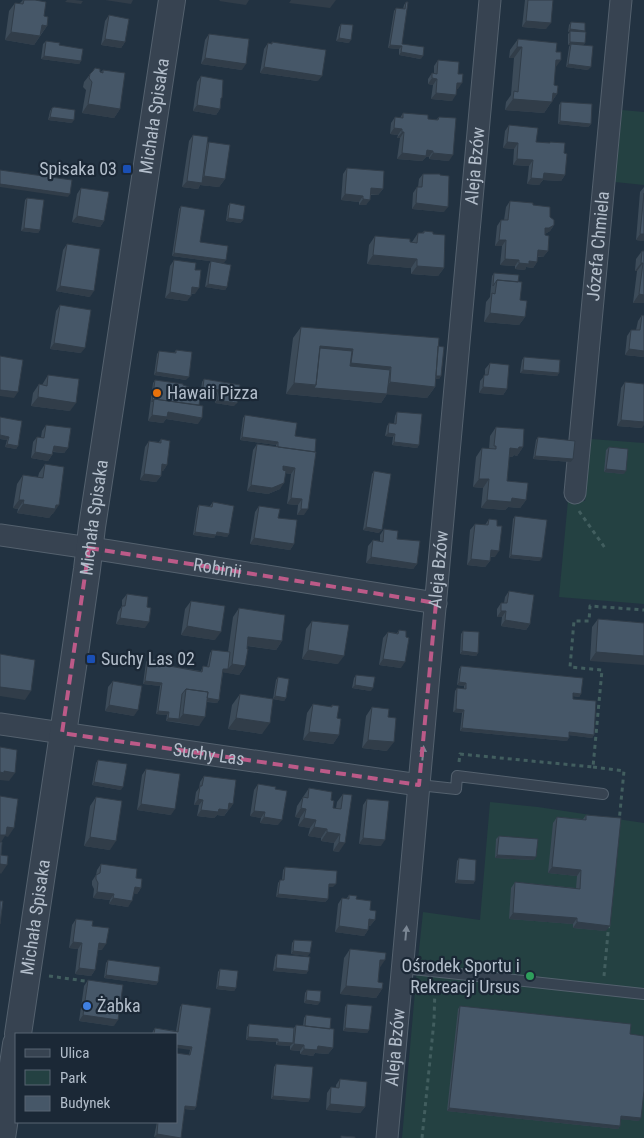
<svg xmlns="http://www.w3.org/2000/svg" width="644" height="1138" font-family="'Roboto Condensed',sans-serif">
	<rect width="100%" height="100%" fill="#223241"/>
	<path fill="#244142" d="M622 110 644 112V185L615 182Z
		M591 439 644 443V604L559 597 568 500 585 501Z
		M490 802 538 807 644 823V1138H402L417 969 423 912 480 920Z"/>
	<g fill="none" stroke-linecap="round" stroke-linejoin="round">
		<defs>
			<path id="service" d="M419 785 456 789 457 776 603 794
				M403 968 644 994"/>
			<g id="minor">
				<path id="s1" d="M575 493 621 0"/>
				<path id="s2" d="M0 535 110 551 436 603"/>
				<path id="s3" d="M0 724 419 785"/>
				<path id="s4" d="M387 1138 490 0"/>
			</g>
			<g id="tertiary">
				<path id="s5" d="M18 1034 74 660 87 569 92 527 172 0"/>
				<path d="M2 1138 16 1044"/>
			</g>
		</defs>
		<use href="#service" stroke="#54616e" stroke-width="12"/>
		<use href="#minor" stroke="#54616e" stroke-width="23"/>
		<use href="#tertiary" stroke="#54616e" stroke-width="28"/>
		<path stroke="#425e5f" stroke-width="3" stroke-dasharray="4 4" stroke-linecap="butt" d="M579 511 605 548
			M459 762 460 754 593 767 602 670 570 667 574 621H589L590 606 644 610
			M593 767 624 771 619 822
			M49 976 85 981
			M604 976 609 922
			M422 1138 434 1021 435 987"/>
		<use href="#service" stroke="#374351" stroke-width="10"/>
		<use href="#minor" stroke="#374351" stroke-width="21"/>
		<use href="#tertiary" stroke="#374351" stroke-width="26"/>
	</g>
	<path fill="#3c4b59" d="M23 0H35L44 16 47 26 34 45 5 40 9 11 15 3H20Z
		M525 0H553L546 29 522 27Z
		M406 2 402 44 421 59 399 55V49L388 48 394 11 396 8 403 9 404 5Z
		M109 15 125 42 121 48 101 45 105 21Z
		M571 22 585 31 584 32 585 43 583 45 588 70 566 67 569 47 570 45H568V34L570 32H568L569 25Z
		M341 24 349 43 336 41 339 27Z
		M209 34 242 70 201 64 205 40Z
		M518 39 555 68 554 85 557 94 544 113 505 110 506 102 511 95 514 58H509L510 50Z
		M46 41 81 61 79 64 41 59 43 44Z
		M272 42 318 81 260 73 264 49 268 43 271 44Z
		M438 60 458 74V89H457L452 101 431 99 433 85 428 84V79L432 73H434V66Z
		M95 68 100 72H101L103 70 120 109 114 118 82 113 86 90 83 87 84 82Z
		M201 76 221 100 220 109 216 115 193 111 197 82Z
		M561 102 591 124 588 127 558 124 559 105Z
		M52 108 72 123 48 120 50 111Z
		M403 113 428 119 436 120 439 117 449 161 429 159V157H426L422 161 397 159 400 138H397L398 135 390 134 391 123 395 117 400 118Z
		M509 125 536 142 550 143V142L564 153 565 175 561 181 543 180 539 185 527 184 529 166 513 165 514 149 503 148 505 131Z
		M193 135 207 144 209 142 225 179 219 187 200 185 198 189 182 187 189 141Z
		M347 168 383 189 378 195H371L366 205H359V202L341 200 343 174Z
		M423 174 444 212 412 209 413 193 417 187H418L419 179Z
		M644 187V241L636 240 640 192Z
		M81 188 104 221 100 227 72 222 77 194Z
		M27 198 40 230 38 233 21 231 25 200Z
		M510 201 533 205 550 217 554 225 550 231 545 234 548 251 543 257H537V262L533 268 526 267 525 270 515 269V266L500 265 502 246H495L497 226 501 220H504L506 207Z
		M230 203 243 220 240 223 226 221 228 206Z
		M181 206 200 242 224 263 172 256 179 209Z
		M424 231 433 234 444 268 438 276 411 274V268L367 264 369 245 375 236 412 242 418 233H422Z
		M67 244 90 297 56 291 63 250Z
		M642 251H644V303H633L637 271H635L636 259Z
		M174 260 195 270V294H191L187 301 165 298 170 266Z
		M211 261 227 287 225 290 205 287 209 264Z
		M494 273 518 282 520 300 525 317 519 325 484 322 486 302 490 297 492 276Z
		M60 305 81 353 50 349 56 311Z
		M642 315 644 316V357L625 355 627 336 631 330H636L638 321Z
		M301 327 438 346 441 376 439 379H435V387L427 398 387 394 381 403 286 394 293 338Z
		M176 350 186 380 154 375 157 354 159 351 174 353Z
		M524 357 559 373 557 376 520 373 522 360Z
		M490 363 507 389 503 395 479 393 480 381 485 375V369Z
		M48 375 70 411 31 406 33 393 39 384 42 385Z
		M204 379 240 385 234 406 215 403 217 393 201 390 202 382Z
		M155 380 183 385 190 397 199 405 198 424 166 419 163 423 148 421 153 383Z
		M625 382 642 428 617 426 621 388Z
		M397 412 419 445 417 448 392 445 393 437 385 436 387 426 389 423 394 424 395 416Z
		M245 415 295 436 304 515H297L298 505 287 504 291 474 285 473 280 489 268 494 247 491 253 450 257 444 276 447V445L240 440 243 418Z
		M0 417 18 446 16 449 5 447 7 440 0 439Z
		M46 425 68 448 64 453 53 452 52 455 48 461 31 458 33 442 37 437H41L42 431Z
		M496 427 523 447 517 456 514 455 512 457H509L507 481 526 500 520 508 508 507 505 510 481 508 483 488 473 487 476 457 482 448 489 449 490 436Z
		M538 437 573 459 571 462 533 459 536 440Z
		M161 439 167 465 163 471H161V476L156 482 140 480 145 447 149 441 159 442Z
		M609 447 624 474 604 472 606 450Z
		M45 464 53 514H52L49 518 17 513 18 509 13 508 17 484 23 475 38 477 39 473Z
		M374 471 379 533 363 530 372 474Z
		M213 502 229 534 227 537 216 535 214 538 193 535 197 508 199 505 210 506Z
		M259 506 278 518 294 544 290 550 250 544 255 512Z
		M515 516 540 561 509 558 513 519Z
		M489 519 497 526 495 557H490V561L485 567 467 565 470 530 475 524 485 525Z
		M384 529 397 539 417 564 413 569 366 563 368 546 373 540 380 541V535Z
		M509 591 530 624 526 630 501 626 502 617H497V609L501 603H504L505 597Z
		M127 594 147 607 145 628 116 624 118 612 122 606V600Z
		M191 601 215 640 181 635 185 609Z
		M239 608 282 641 276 650 247 646 245 666 239 675 223 672 219 700 217 703 207 702 199 726 166 721 167 715 156 714 160 686 143 684 146 662 148 659 164 665 201 671 203 666 207 667 210 653 212 650 228 652 233 617Z
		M598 619 644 623 590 661 592 627Z
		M312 621 338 664 302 659 306 629Z
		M399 630 401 668 379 665 383 638 388 632 397 633Z
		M463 631 478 653 476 656 460 654 461 634Z
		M461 666 581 694 579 697 573 696V699L594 735 592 738 569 735 567 741 460 731 462 713 453 712 455 691 457 688 464 689V686L457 685 459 669Z
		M356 675 371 691 352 688 354 678Z
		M278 677 286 698 284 701 273 699 262 734 228 729 232 705 240 694 273 699 276 680Z
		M113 681 134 716 105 711 108 687Z
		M313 704 331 707 332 705 337 718 339 735 333 744 303 740 307 713Z
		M372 707 388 717 387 751 362 748 366 716Z
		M98 760 121 790 92 785 96 763Z
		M146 769 171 815 137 810 142 775Z
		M204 776 233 804 224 816 217 815 214 818 197 816 199 805H194L196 792 199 788 200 782Z
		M258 784 275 789 278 825 260 823 261 818 250 816 254 790Z
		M309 788 331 800 333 808H336L337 802 343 794 339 852 333 851 334 843 321 841V838L308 836 310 828 298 826 300 818 295 817 297 806Z
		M96 797 110 850 84 846 90 806Z
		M367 799 381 846 359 844 363 805Z
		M586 815 606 931 573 928V924L509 919 511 888 515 882 576 888 577 876 548 873 553 823 557 817 583 819Z
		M499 836 534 860 495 858 496 839Z
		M459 858 475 881 473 884 455 883 457 861Z
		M101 864 136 878 141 888 137 894 134 893 128 907 109 904 110 900 93 898 94 889 92 885V881L96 875 97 870Z
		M285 867 333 887H329L328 899 325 902 276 897 278 883 280 880H282L283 870Z
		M349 895 356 899 370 910 375 920 370 926H368V930L364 936 335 932 338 904 342 898H347Z
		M76 919 92 926 102 950H98L95 970 91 976 75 974 78 949 69 948 72 925Z
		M294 940 308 956 291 954 292 943Z
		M350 949 379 969 378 982 382 989 376 998 340 994 344 958Z
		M277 954 308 971 306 974 273 971 275 957Z
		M108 960 158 982 156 985 104 978 106 963Z
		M220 969 236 988 234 991 216 989 218 972Z
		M88 980 114 1026 79 1021 84 986Z
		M307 990 318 1005 304 1003 305 993Z
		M182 1004 211 1008 196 1107 194 1110 185 1109 180 1138H160L154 1137 157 1122H176L190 1050 176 1034H152L153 1031 155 1028 176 1031 180 1007Z
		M347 1004 369 1030 367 1033 343 1031 345 1007Z
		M460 1006 630 1034 639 1121 621 1119 620 1126 618 1129 447 1111 458 1009Z
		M306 1015 330 1029 333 1048 328 1054 315 1053 313 1056 300 1054V1051L290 1050V1046L276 1045V1042L246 1040 247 1027 249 1024 294 1028 296 1025 303 1026 304 1018Z
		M276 1064 310 1099 308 1102 271 1099 274 1067Z
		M340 1079 365 1107 360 1113 326 1110 327 1093 331 1087 336 1088V1085Z"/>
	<path fill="#313d49" d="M67 0H75L83 1 81 4 65 2Z
		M105 0H133L131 4Z
		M220 0H249L246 5 219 1Z
		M291 0H336L330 8 289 3Z
		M526 21 551 23 546 29 522 27Z
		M42 25 47 26 41 34Z
		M570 29 585 31 582 34 568 32Z
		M11 32 40 36 34 45 5 40Z
		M339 38 351 40 349 43 336 41Z
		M105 39 125 42 121 48 101 45Z
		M570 42 585 43 582 46 571 44 570 45H568Z
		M390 45 402 46 399 49 388 48Z
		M517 47H522L514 58H509Z
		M401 52 423 56 421 59 399 55Z
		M44 56 81 61 79 64 41 59Z
		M205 58 246 64 242 70 201 64Z
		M556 60H561L553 71Z
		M568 64 591 67 588 70 566 67Z
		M264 67 322 76 318 81 260 73Z
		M432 78 437 79 433 85 428 84Z
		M457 83H462L458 89 453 88Z
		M436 93 456 95 452 101 431 99Z
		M553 93 557 94 544 113 505 110 513 99Z
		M88 104 120 109 114 118 82 113Z
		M197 105 220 109 216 115 193 111Z
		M50 117 74 120 72 123 48 120Z
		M560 121 591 124 588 127 558 124Z
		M394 128 402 129 398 135 390 134Z
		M402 132H404L400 138H397Z
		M507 142 518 143 514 149 503 148Z
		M427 150 433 151 429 157H426L422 161 397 159 402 153Z
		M433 153 453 155 449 161 429 159Z
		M517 159 533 160 529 166 513 165Z
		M544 173 565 175 561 181 543 180 539 185 527 184 531 178Z
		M204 176 225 179 219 187 200 185 198 189 182 187 187 181 200 183Z
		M0 184 70 194 68 197 0 187Z
		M371 188 383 189 378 195 367 194Z
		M345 194 363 196 359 202 341 200Z
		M363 199 370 200 366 205H359Z
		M416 203 448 207 444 212 412 209Z
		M77 216 104 221 100 227 72 222Z
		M228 218 243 220 240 223 226 221Z
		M554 225 550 231 545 234V228Z
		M24 228 40 230 38 233 21 231Z
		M640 234H644V241L636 240Z
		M499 240H506L502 246H495Z
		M538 250 548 251 543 257 534 256Z
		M174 253 226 260 224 263 172 256Z
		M373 255 417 259 411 268 367 264Z
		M505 259 519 260 515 266 500 265Z
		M529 261 537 262 533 268 526 267 525 270 515 269 519 263Z
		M641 263H643L637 271H635Z
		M417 266 444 268 438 276 411 274Z
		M208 284 227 287 225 290 205 287Z
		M60 286 94 291 90 297 56 291Z
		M192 287 199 288 195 294 188 293Z
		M170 292 191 296 187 301 165 298Z
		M639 294 644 295V303H633Z
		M490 313 525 317 519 325 484 322Z
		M54 343 85 348 81 353 50 349Z
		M320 346 353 349 346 360 318 348Z
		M629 349 644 351V357L625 355Z
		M351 363 391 367 384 378 344 375Z
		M523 370 559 373 557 376 520 373Z
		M156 372 189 377 186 380 154 375Z
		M431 375 441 376 439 379 429 378Z
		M390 382 435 387 427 398 382 394Z
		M294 383 387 394 381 403 286 394Z
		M483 387 507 389 503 395 479 393Z
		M203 388 219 390 217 393 201 390Z
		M0 390 18 392 14 398 0 396Z
		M38 397 76 403 70 411 31 406Z
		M217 400 237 403 234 406 215 403Z
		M168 412 202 418 198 424 166 419 163 423 148 421 152 415Z
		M621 420 644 422V425L642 428 617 426Z
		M388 433 395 434 393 437 385 436Z
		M0 435 9 437 7 440 0 439Z
		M242 437 278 442 276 445 240 440Z
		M394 442 419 445 417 448 392 445Z
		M7 444 18 446 16 449 5 447Z
		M54 446 68 448 64 453 50 451Z
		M519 447H523L517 456 514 455 512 457H504L510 448Z
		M35 452 52 455 48 461 31 458Z
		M535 456 573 459 571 462 533 459Z
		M162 464 167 465 163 471 158 470Z
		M283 466 295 468 291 474 279 472Z
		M606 469 626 471 624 474 604 472Z
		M144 474 161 476 156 482 140 480Z
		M479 479H489L483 488 473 487Z
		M284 483 280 489 268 494 247 491 251 485Z
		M291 498 302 499 298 505 287 504Z
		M512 498 526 500 520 508 508 507 505 510 481 508 487 500Z
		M19 500H24L18 509 13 508Z
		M23 504 56 505H59L53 514H52L49 518 17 513Z
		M301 509H308L304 515H297Z
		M366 527 382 530 379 533 363 530Z
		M195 532 216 535 214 538 193 535Z
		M217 532 229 534 227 537 214 535Z
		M254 538 294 544 290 550 250 544Z
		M491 550 499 551 495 557 487 556Z
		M511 555 542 558 540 561 509 558Z
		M371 557 417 564 413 569 366 563Z
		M471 559 490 561 485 567 467 565Z
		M501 611H506L502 617H497Z
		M120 618 149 622 145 628 116 624Z
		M505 620 530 624 526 630 501 626Z
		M187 626 221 632 215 640 181 635Z
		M248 637 282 641 276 650 242 645Z
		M308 650 344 656 338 664 302 659Z
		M462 651 478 653 476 656 460 654Z
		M596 652 644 656V665L590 661Z
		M383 659 405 662 401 668 379 665Z
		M232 664 245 666 239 675 221 672 223 669H228Z
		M145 681 162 683 160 686 143 684Z
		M459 682 466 683 464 686 457 685Z
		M355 685 373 688 371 691 352 688Z
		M0 687 31 691 25 700 0 696Z
		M573 693 581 694 579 697 571 696Z
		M185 695 219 700 217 703 185 698Z
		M275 696 286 698 284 701 273 699Z
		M109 705 138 710 134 716 105 711Z
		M456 709 464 710 462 713 453 712Z
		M158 711 169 712 167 715 156 714Z
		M183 714 205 717 199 726 177 722Z
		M168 718 179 719 177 722 166 721Z
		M236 718 270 723 262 734 228 729Z
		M462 728 569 738 567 741 460 731Z
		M309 732 339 735 333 744 303 740Z
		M569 732 594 735 592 738 567 735Z
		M368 740 394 742 387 751 362 748Z
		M4 771 15 773 9 781 0 780V772Z
		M94 782 123 787 121 790 92 785Z
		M198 799 203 800 199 805H194Z
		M229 803 233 804 229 810 225 809Z
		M141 804 175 809 171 815 137 810Z
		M301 808 306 809 300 818 295 817Z
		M219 809 228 810 224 816 217 815 214 818 197 816 201 810Z
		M254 811 265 812 261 818 250 816Z
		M264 817 282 820 278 825 260 823Z
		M304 818 316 820 310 828 298 826Z
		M7 827 14 828 8 837 5 836 0 844V835Z
		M314 827 327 829 321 838 308 836Z
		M327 832 340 834 334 843 321 841Z
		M90 837 116 841 110 850 84 846Z
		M363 838 385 840 381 846 359 844Z
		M339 842 345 843 339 852 333 851Z
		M497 855 536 857 534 860 495 858Z
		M0 864 7 865 1 874 0 873Z
		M552 867 581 870 577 876 548 873Z
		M457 880 475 881 473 884 455 883Z
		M329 884H336L333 887H327Z
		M135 887 141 888 137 894 130 893Z
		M97 892 114 894 110 900 93 898Z
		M278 894 328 899 325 902 276 897Z
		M113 898 132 901 128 907 109 904Z
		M513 913 577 918 573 924 509 919Z
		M369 919 375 920 370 926 365 925Z
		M577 922 610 926 606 931 573 928Z
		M339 926 368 930 364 936 335 932Z
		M73 942 82 943 78 949 69 948Z
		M99 943 106 944 102 950 95 949Z
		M293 951 310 953 308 956 291 954Z
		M380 960H385L379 969Z
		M79 968 95 970 91 976 75 974Z
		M276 968 308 971 306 974 273 971Z
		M106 975 158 982 156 985 104 978Z
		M218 986 236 988 234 991 216 989Z
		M346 986 382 989 376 998 340 994Z
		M306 1000 320 1002 318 1005 304 1003Z
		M83 1015 118 1020 114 1026 79 1021Z
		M345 1028 369 1030 367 1033 343 1031Z
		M248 1037 278 1039 276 1042 246 1040Z
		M278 1042 293 1043 290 1046 276 1045Z
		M294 1044 304 1045 300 1051 290 1050Z
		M176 1045 192 1047 190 1050 176 1048Z
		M318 1046 333 1048 328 1054 315 1053 313 1056 300 1054 304 1049Z
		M273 1096 310 1099 308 1102 271 1099Z
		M330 1104 365 1107 360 1113 326 1110Z
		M185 1106 196 1107 194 1110 183 1109Z
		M449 1108 620 1126 618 1129 447 1111Z
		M621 1116 641 1118 639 1121 619 1119Z
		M157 1134 181 1138H160L154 1137Z"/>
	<path fill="#465768" stroke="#313d49" d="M24 0H35L46 2 44 16 48 17 47 26 42 25 40 36 11 32 15 3 23 4Z
		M528 0H553L551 23 526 21Z
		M406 2H408L402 44 424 47 423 56 401 52 402 46 390 45 396 8 405 9Z
		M109 15 129 19 125 42 105 39Z
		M571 22 585 23V31L570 29Z
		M341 24 353 25 351 40 339 38Z
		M570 31 586 32 585 43 570 42Z
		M209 34 249 39 246 64 205 58Z
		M518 39 557 43 556 52H561V60H556L554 85 558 86 557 94 553 93 552 102 513 99 514 91 518 92 522 47H517Z
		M46 41 60 43 59 45 83 49 81 61 44 56Z
		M272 42 326 50 322 76 264 67 268 43 272 44Z
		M571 44 593 46 591 67 568 64Z
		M438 60 459 62 458 74H463L462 83H457L456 95 436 93 437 79 432 78V73L437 74Z
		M95 68 100 69V72L103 73V70L125 73 120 109 88 104 92 82 89 78 90 74 93 71Z
		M201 76 223 80 222 98H221L220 109 197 105Z
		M561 102 592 104 591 124 560 121Z
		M54 107 75 110 74 120 50 117 52 108Z
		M403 113 428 115V119L438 120 439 117 456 118 453 155 433 153V151L427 150 426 156 402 153 404 132H402V129L394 128 395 117 403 118Z
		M509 125 538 128 536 142 550 143V142L565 143 564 153 567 154 565 175 544 173 543 179 531 178 533 160 517 159 518 143 507 142Z
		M193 135 208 137 202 183 187 181Z
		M209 142 230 145 225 179 204 176Z
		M347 168 384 171 383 189 371 188 370 200 363 199V196L345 194Z
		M0 170 72 180 70 194 0 184Z
		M423 174H440V175L449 176 448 207 416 203 417 187H422Z
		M81 188 109 192 104 221 77 216Z
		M644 193V234H640Z
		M27 198 44 200 40 230 24 228Z
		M510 201 533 203V205L550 207V217L554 220V225L549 228H545V235L549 236 548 251 538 250 537 262 529 261V264L519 263V260L505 259 506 240H499L500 231 501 220H508Z
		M230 203 245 206 243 220 228 218Z
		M181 206 205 210 200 242 228 246 226 260 174 253Z
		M424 231 433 232V234L445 235 444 268 417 266V259L373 255 375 236 410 239V242L417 243 418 233H424Z
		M67 244 100 249 94 291 60 286Z
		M642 251H644V295L639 294 643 263H641Z
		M174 260 196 263 195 270H201L199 288 192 287 191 296 170 292Z
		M211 261 231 265 227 287 208 284Z
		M494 273 519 275 518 282 497 280 493 286Z
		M497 280 522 282 520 300 527 301 525 317 490 313 492 293 495 294Z
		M60 305 91 310 85 348 54 343Z
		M642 315 644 316V351L629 349 631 330H640Z
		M301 327 439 338 435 387 390 382 391 367 351 363 353 349 320 346 316 385 294 383Z
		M438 346 444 347 441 376H436Z
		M320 348 352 351 350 366 390 370 387 394 314 388 316 385Z
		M176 350 192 352 189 377 156 372 159 351 176 353Z
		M0 356 23 360 18 392 0 390Z
		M524 357 560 360 559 373 523 370Z
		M490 363 509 365 507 389 483 387 484 375H488Z
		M48 375 79 379 76 403 38 397 39 384 47 386Z
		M204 379 240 385 237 403 217 400 219 390 203 388Z
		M155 380 183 384V385L189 387 188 393H191L190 397 200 399 199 405 154 399 152 402Z
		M625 382 644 384V422L621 420Z
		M154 399 203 406 202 418 168 412 167 417 152 415Z
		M397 412 422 414 419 445 394 442 395 434 388 433 389 423 396 424Z
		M245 415 297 423 295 436 316 439 315 452 278 447V442L242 437Z
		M0 417 22 421 18 446 7 444 9 437 0 435Z
		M46 425 71 428 68 448 54 446 52 455 35 452 37 437 44 438Z
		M496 427 524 429 523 447H519L518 449 510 448 507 481 528 483 526 500 512 498 511 502 487 500 489 479H479L482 448 496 449V446H494Z
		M538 437 575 441 573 459 535 456Z
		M161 439 170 441 167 465 162 464 161 476 144 474 149 441 161 443Z
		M257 444 316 452 308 509H301L302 499 291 498 295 468 283 466V470L286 471 284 483 272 488 251 485Z
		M609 447 628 449 626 471 606 469Z
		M45 464 64 467 59 505H56L55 509 23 504 24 500H19L23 475 43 478Z
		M374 471 391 474 382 530 366 527Z
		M213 502 234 506 229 534 217 532 216 535 195 532 199 505 212 507Z
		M259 506 280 509 278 518 297 520 294 544 254 538Z
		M515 516 547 520 542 558 511 555Z
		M489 519 497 520V526H502L499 551 491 550 490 561 471 559 475 524 488 525Z
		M384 529 398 531 397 539 420 541 417 564 371 557 373 540 383 542Z
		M509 591 534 595 530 624 505 620 506 611H501V603H507Z
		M127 594 148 597 147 607 151 608 149 622 120 618 122 606H125Z
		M191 601 225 606 221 632 187 626Z
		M239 608 285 615 282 641 248 637 247 649H248L245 666 232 664Z
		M598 619 644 623V656L596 652Z
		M312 621 349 625 344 656 308 650Z
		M399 630 406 631V637L409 638 405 662 383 659 388 632 398 634Z
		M463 631 479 632 478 653 462 651Z
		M212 650 230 652 228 669H223L219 700 207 698 208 692 186 689 182 694 179 719 168 718 169 712 158 711 162 683 145 681 148 659 165 661 164 665 202 672 203 666 209 667Z
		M0 654 35 660 31 691 0 687Z
		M461 666 583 678 581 694 573 693V699L596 701 594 735 569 732V738L462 728 464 710 456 709 457 688 466 689V683L459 682Z
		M356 675 375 677 373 688 355 685Z
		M278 677 289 679 286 698 275 696Z
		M113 681 142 686 138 710 109 705Z
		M186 689 208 692 205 717 183 714Z
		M240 694 273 699 270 723 236 718Z
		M313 704 332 707V705L339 706 337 718 341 719 339 735 309 732Z
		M372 707 389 709 388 717 396 718 394 742 368 740Z
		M0 747 17 750 15 773 4 771V773L0 772Z
		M98 760 127 764 123 787 94 782Z
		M146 769 180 774 175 809 141 804Z
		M204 776 236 780 233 804 229 803 228 810 219 809 218 812 201 810 203 800 198 799 200 786H202Z
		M258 784 276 787 275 789 287 791 282 820 264 817 265 812 254 811Z
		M309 788 332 792 331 800 334 801 333 808 341 809 343 794 352 795 345 843 339 842 340 834 327 832V829L314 827 316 820 304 818 306 809 301 808 303 797 308 798Z
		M0 796 18 799 14 828 7 827 6 835H0Z
		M96 797 122 801 116 841 90 837Z
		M367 799 389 801 385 840 363 838Z
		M586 815 621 818 610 926 577 922V918L513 913 515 882 580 889 581 870 552 867 557 817 586 820Z
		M499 836 538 839 536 857 497 855Z
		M0 842H2L1 855 8 856 7 865 0 864Z
		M459 858 476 860 475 881 457 880Z
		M101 864 137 869 136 878 142 879 141 888 135 887 132 901 113 898 114 894 97 892 98 883 96 879V875L100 873Z
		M285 867 337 871 336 884H329L328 899 278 894 280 880H284Z
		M349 895 357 896 356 899 371 901 370 910 376 911 375 920 369 919 368 930 339 926 342 898 349 899Z
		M0 901H3L0 924Z
		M76 919 93 921 92 926 109 928 106 944 99 943 95 970 79 968 82 943 73 942Z
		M294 940 312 941 310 953 293 951Z
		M350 949 386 953 385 960H380L378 982 383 983 382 989 346 986Z
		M277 954 310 957 308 971 276 968Z
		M108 960 160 967 158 982 106 975Z
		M220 969 238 971 236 988 218 986Z
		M88 980 123 985 118 1020 83 1015Z
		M307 990 321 991 320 1002 306 1000Z
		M182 1004 211 1008 196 1107 185 1106 181 1138 157 1134 158 1122H176V1053L190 1055 192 1047 176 1045V1034H154L155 1028 178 1032Z
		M347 1004 372 1006 369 1030 345 1028Z
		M460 1006 631 1024 630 1034 644 1036V1091L641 1118 621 1116 620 1126 449 1108Z
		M306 1015 331 1018 330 1029 305 1026Z
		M249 1024 294 1028 293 1043 278 1042V1039L248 1037Z
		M296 1025 334 1029 333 1048 318 1046 317 1050 304 1049V1045L294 1044Z
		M276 1064 313 1067 310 1099 273 1096Z
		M340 1079 367 1082 365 1107 330 1104 331 1087 339 1088Z
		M341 1136 355 1137V1138H341Z"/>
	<defs><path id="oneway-solid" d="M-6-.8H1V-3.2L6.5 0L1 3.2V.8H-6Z" transform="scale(1.25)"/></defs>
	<g fill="#7b8794">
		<use href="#oneway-solid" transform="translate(423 753) rotate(-85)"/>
		<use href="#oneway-solid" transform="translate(406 933) rotate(-85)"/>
	</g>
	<path fill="none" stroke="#bc5a88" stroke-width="4" stroke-dasharray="10 6" stroke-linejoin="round" d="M89 548 436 603 419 785 62 733Z"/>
	<g fill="#1a4fb4" stroke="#1b2836" stroke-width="2">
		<rect x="122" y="164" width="10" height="10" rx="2.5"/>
		<rect x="86" y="654" width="10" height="10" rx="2.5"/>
	</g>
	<circle fill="#e8710a" stroke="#1b2836" stroke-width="2" cx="157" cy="393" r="5"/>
	<circle fill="#2e9e5b" stroke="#1b2836" stroke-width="2" cx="530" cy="976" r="5"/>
	<circle fill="#3f7fe0" stroke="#1b2836" stroke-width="2" cx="87" cy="1006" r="5"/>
	<g text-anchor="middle" stroke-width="4.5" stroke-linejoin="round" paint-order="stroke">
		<g font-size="18" fill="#b3becb" stroke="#1b2836">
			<text dy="6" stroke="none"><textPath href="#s5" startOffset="928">Michała Spisaka</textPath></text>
			<text dy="6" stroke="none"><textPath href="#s4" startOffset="976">Aleja Bzów</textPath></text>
			<text dy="6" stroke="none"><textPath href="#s1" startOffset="248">Józefa Chmiela</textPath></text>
			<text dy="6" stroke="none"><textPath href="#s5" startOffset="522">Michała Spisaka</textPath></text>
			<text dy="6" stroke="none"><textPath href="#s2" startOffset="220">Robinii</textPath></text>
			<text dy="6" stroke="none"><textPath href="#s4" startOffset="571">Aleja Bzów</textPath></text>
			<text dy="6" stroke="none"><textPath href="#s3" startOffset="211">Suchy Las</textPath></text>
			<text dy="6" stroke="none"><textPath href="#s5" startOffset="118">Michała Spisaka</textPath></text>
			<text dy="6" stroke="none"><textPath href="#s4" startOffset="91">Aleja Bzów</textPath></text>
		</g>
		<g font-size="18" fill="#b3becb" stroke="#1b2836" text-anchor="start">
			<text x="117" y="175" text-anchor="end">Spisaka 03</text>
			<text x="167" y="399">Hawaii Pizza</text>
			<text x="101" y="665">Suchy Las 02</text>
			<text x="520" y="972" text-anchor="end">Ośrodek Sportu i<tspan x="520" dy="21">Rekreacji Ursus</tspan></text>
			<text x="97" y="1012">Żabka</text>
		</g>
	</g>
	<rect x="15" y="1033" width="162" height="90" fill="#1b2836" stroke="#586472"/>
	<rect x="25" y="1049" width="25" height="8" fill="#374351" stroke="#586472"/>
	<text x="60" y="1058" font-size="15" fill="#b3becb">Ulica</text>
	<rect x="25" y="1070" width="25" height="15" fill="#244142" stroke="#586472"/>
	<text x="60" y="1083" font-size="15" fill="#b3becb">Park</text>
	<rect x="25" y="1096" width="25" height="15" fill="#465768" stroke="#586472"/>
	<text x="60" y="1108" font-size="15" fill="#b3becb">Budynek</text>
</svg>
